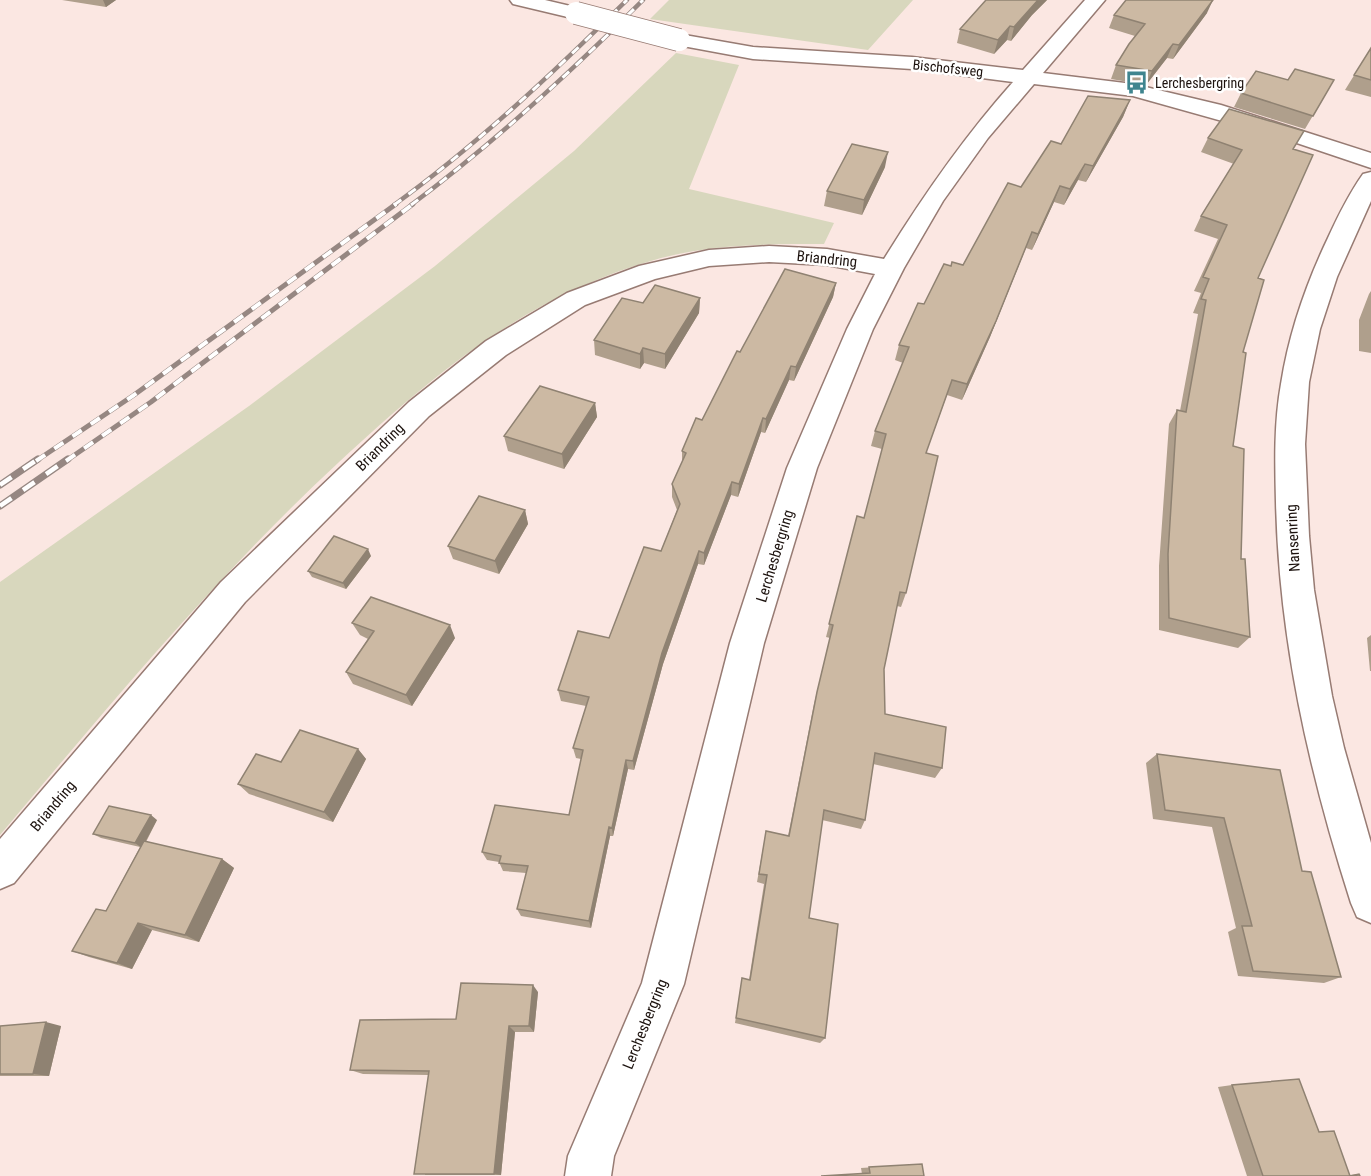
<svg xmlns="http://www.w3.org/2000/svg" width="1371" height="1176" font-family="'Roboto Condensed',sans-serif">
	<rect width="100%" height="100%" fill="#fbe7e2"/>
	<path fill="#d8d7bd" d="M669 0H913L868 50 650 19Z
		M676 53 739 65 689 189 834 223 824 244C769 244 715 244 661 258 529 294 436 372 338 463 215 577 108 707 0 835V582L249 406 435 266 574 151Z"/>
	<g fill="none" stroke-linecap="round" stroke-linejoin="round">
		<defs>
			<path id="street" d="M510 0H545L583 9 586 13 583 17 576 19 513 4Z
				M1085 0H1105L1043 73 1133 84 1221 105 1371 153V168L1276 136 1133 96 1034 84 988 138 943 201 904 268 873 329 817 468 764 643 684 984 614 1156 611 1176H565L568 1156 642 983 730 643 787 468 847 329 875 274 827 265 769 262 709 266 655 279 585 305 506 355 429 416 245 602 14 883 0 889V839L221 582 409 402 486 341 567 293 639 266 709 250 769 246 827 249 884 259C923 196 964 137 1013 82L912 69 753 59 672 44 669 40 672 36 679 34 753 47 912 57 1023 70Z
				M1371 172V201L1337 277 1320 329 1309 382 1305 444 1309 536 1314 590 1332 696 1344 748 1371 843V923L1357 917 1351 903C1309 772 1279 640 1276 502 1275 463 1274 423 1281 384 1289 333 1306 284 1328 238 1338 216 1349 194 1363 174Z"/>
		</defs>
		<use href="#street" stroke="#977b73" stroke-width="3"/>
		<use href="#street" fill="#fff" fill-rule="evenodd"/>
		<defs>
			<path id="rail-far2" d="M394 205C478 144 553 73 627 0
				M411 205C494 143 570 73 643 0"/>
			<path id="rail-far1" d="M36 461 134 395 396 204
				M66 461 151 402 413 204"/>
			<path id="rail" d="M0 485 38 459
				M0 506 68 459"/>
		</defs>
		<use href="#rail-far2" stroke="#968782" stroke-width="4.5"/>
		<use href="#rail-far1" stroke="#968782" stroke-width="5"/>
		<use href="#rail" stroke="#968782" stroke-width="7"/>
		<use href="#rail-far2" stroke="#fff" stroke-width="3" stroke-dasharray="9" stroke-linecap="butt"/>
		<use href="#rail-far1" stroke="#fff" stroke-width="4" stroke-dasharray="11" stroke-linecap="butt"/>
		<use href="#rail" stroke="#fff" stroke-width="4.5" stroke-dasharray="14" stroke-linecap="butt"/>
		<defs>
			<path id="street-bridge" d="M576 13 679 40"/>
		</defs>
		<use href="#street-bridge" stroke="#977b73" stroke-width="24" stroke-linecap="butt"/>
		<use href="#street-bridge" stroke="#fff" stroke-width="22"/>
	</g>
	<path fill="#af9f8c" d="M62 0H116L106 7Z
		M986 0H1047L1032 15 1011 41 1007 40 994 54 957 43 960 29Z
		M1207 13 1173 59 1167 58 1146 85 1111 79 1116 65 1135 36 1109 28 1114 15Z
		M1371 48V97L1345 90Z
		M1288 80H1334L1305 129 1234 107 1241 93Z
		M1130 100 1123 117 1086 182 1078 180 1064 205 1054 202 1032 250 1026 248 990 337 962 400 947 395 926 453 906 593 901 607 897 606 884 669 885 714 942 768 935 778 873 764 865 820 861 829 822 820 809 918 825 1038 820 1043 735 1023 742 978 749 980 764 884 757 882 766 831 788 836 814 704 830 638 826 637 857 516 864 518 882 449 871 446 875 431 903 363 895 360 899 345 924 304 951 266 963 265 1021 187 1061 144Z
		M1208 138 1293 149 1258 278 1243 352 1233 446 1241 559 1250 637 1238 648 1159 630V566L1169 424 1177 410 1180 411 1198 314 1193 313 1201 293 1194 291 1218 239 1194 231 1201 216 1234 164 1201 152Z
		M885 167 862 215 824 206 827 191Z
		M836 283 833 297 794 381 789 380 765 433 761 432 738 497 731 495 704 565 698 564 663 664 634 770 628 769 613 836H610L591 928 521 916 517 909 526 873 503 871 499 862 487 860 482 852 569 815 581 759 576 758 573 748 586 706 561 701 558 690 609 638 661 551 677 510 672 497V484L682 462V451L702 420 740 352Z
		M1371 291V353L1359 351V320L1369 294Z
		M700 298 699 313 665 369 644 363 640 369 595 355 594 340 643 303Z
		M595 403 597 417 564 469 508 451 504 436Z
		M525 510 528 524 499 574 453 559 448 546Z
		M371 556 346 589 312 577 308 571Z
		M352 623 455 638 412 706 353 684 346 672 368 639 360 635Z
		M1371 635V671H1370L1367 638Z
		M358 749 366 759 333 822 249 794 238 784 281 762Z
		M1157 754 1302 871 1341 977 1324 983 1238 976 1228 932 1236 928 1212 827 1153 819 1146 763Z
		M157 820 146 842 222 859 234 868 199 942 152 930 132 969 89 957 72 951 106 911 140 847 101 838 93 834Z
		M538 992 534 1032H515L501 1175H425L428 1075 363 1074 350 1070 456 1019Z
		M0 1026H61L49 1076H0Z
		M1232 1085 1319 1132 1350 1175 1359 1174 1360 1176H1247L1218 1087Z
		M922 1164 924 1176 862 1174 861 1168Z"/>
	<path fill="#8f8272" d="M103 0H116L106 7Z
		M1038 0H1047L1032 15 1011 41 1014 27Z
		M1213 0 1207 13 1173 59 1179 45Z
		M1010 26 1007 40 994 54 998 40Z
		M1173 44 1167 58 1146 85 1152 71Z
		M1130 100 1123 117 1086 182 1093 166Z
		M888 152 885 167 862 215 864 200Z
		M1085 164 1078 180 1064 205 1070 189Z
		M1060 186 1054 202 1032 250 1038 234Z
		M1032 232 990 337 962 400 967 384Z
		M836 283 833 297 794 381 796 367Z
		M700 298 699 313 665 369V354Z
		M643 348 644 363 640 369V354Z
		M791 366 789 380 765 433 766 419Z
		M595 403 597 417 564 469 562 454Z
		M763 418 761 432 738 497 739 484Z
		M732 482 731 495 704 565V553Z
		M525 510 528 524 499 574 495 561Z
		M368 549 371 556 346 589 343 583Z
		M699 551 698 564 663 664 634 770 633 761 662 653Z
		M450 625 455 638 412 706 406 695Z
		M358 749 366 759 333 822 324 812Z
		M626 760 628 769 613 836 612 828Z
		M151 815 157 820 142 848 135 843Z
		M609 827 610 836 591 928 589 921Z
		M222 859 234 868 199 942 185 935Z
		M138 923 152 930 132 969 117 963Z
		M533 985 538 992 534 1032 529 1026Z
		M46 1022 61 1026 49 1076 33 1074Z
		M509 1026 515 1032 501 1175 494 1174Z"/>
	<path fill="#ccb9a3" stroke="#8f8272" stroke-width="1.5" d="M986 0H1038L1014 27 1010 26 998 40 960 29Z
		M1126 0H1213L1179 45 1173 44 1152 71 1116 65 1129 44 1145 24 1114 15Z
		M1371 48V80L1354 75Z
		M1295 69 1334 80 1313 116 1241 93 1256 71 1288 80Z
		M1088 96 1130 100 1093 166 1085 164 1070 189 1060 186 1038 234 1032 232 996 321 967 384 952 380 926 453 938 456 906 593 900 592 884 669 885 714 946 727 942 768 875 753 865 820 824 810 809 918 838 924 825 1038 736 1018 742 978 750 980 767 875 759 874 766 831 789 836 817 692 833 625 829 624 857 516 864 518 886 434 875 431 909 347 899 345 918 303 924 304 944 264 951 266 952 262 963 265 1008 183 1021 187 1051 141 1061 144Z
		M1229 109 1304 131 1293 149 1313 155 1258 278 1264 280 1243 352 1246 353 1233 446 1244 449 1241 559H1245L1250 637 1169 618 1168 554 1177 410 1186 412 1206 300 1201 299 1209 279 1203 277 1227 225 1201 216 1242 150 1208 138Z
		M852 144 888 152 864 200 827 191Z
		M785 269 836 283 796 367 791 366 766 419 763 418 739 484 732 482 704 553 699 551 662 653 633 761 626 760 612 828 609 827 589 921 517 909 528 866 499 863 501 856 482 852 495 805 569 815 583 750 573 748 589 697 558 690 578 631 609 638 644 547 661 551 680 504 672 484 686 453 682 451 696 418 702 420 737 351 740 352Z
		M655 285 700 298 665 354 643 348 640 354 594 340 622 298 643 303Z
		M540 386 595 403 562 454 504 436Z
		M479 496 525 510 495 561 448 546Z
		M334 536 368 549 343 583 308 571Z
		M371 597 450 625 406 695 346 672 374 631 352 623Z
		M300 730 358 749 324 812 238 784 256 754 281 762Z
		M1157 754 1280 770 1302 871 1311 872 1341 977 1253 971 1242 926H1252L1224 818 1165 810Z
		M109 806 151 815 135 843 93 834Z
		M144 841 222 859 185 935 138 923 117 963 72 951 96 909 106 911Z
		M461 983 533 985 529 1026H509L494 1174H414L429 1071 350 1070 360 1020 456 1019Z
		M46 1022 33 1074H0V1026Z
		M1299 1079 1319 1132 1334 1131 1350 1176 1359 1174 1360 1176H1263L1232 1085Z
		M922 1164 924 1176H821L870 1173 869 1167Z"/>
	<defs>
		<symbol id="bus-bare" viewBox="-9 -9 18 18"><path d="M-5-6H5V4H4V6H2V4H-2V6H-4V4H-5ZM-3.5-4V0h7V-4ZM-3.5 1.2v1.5H-2V1.2ZM2 1.2v1.5H3.5V1.2Z" fill="#3f858f" stroke="#fff" stroke-width="2.5" paint-order="stroke"/></symbol>
	</defs>
	<g fill-rule="evenodd">
		<use href="#bus-bare" x="1120" y="66" width="33" height="33"/>
	</g>
	<g text-anchor="middle" stroke-width="5" stroke-linejoin="round" paint-order="stroke">
		<g font-size="14" fill="#1c120e" stroke="#fff">
			<text transform="translate(948 68) rotate(6)" y="5">Bischofsweg</text>
		</g>
		<g font-size="14" fill="#1c120e" stroke="#fff" text-anchor="start">
			<text x="1155" y="88">Lerchesbergring</text>
		</g>
		<g font-size="15" fill="#1c120e" stroke="#fff">
			<text transform="translate(827 259) rotate(6)" y="5">Briandring</text>
			<text transform="translate(380 447) rotate(-45)" y="5">Briandring</text>
			<text transform="translate(1293 538) rotate(-93)" y="5">Nansenring</text>
			<text transform="translate(775 556) rotate(-73)" y="5">Lerchesbergring</text>
			<text transform="translate(53 806) rotate(-50)" y="5">Briandring</text>
			<text transform="translate(645 1024) rotate(-68)" y="5">Lerchesbergring</text>
		</g>
	</g>
</svg>
